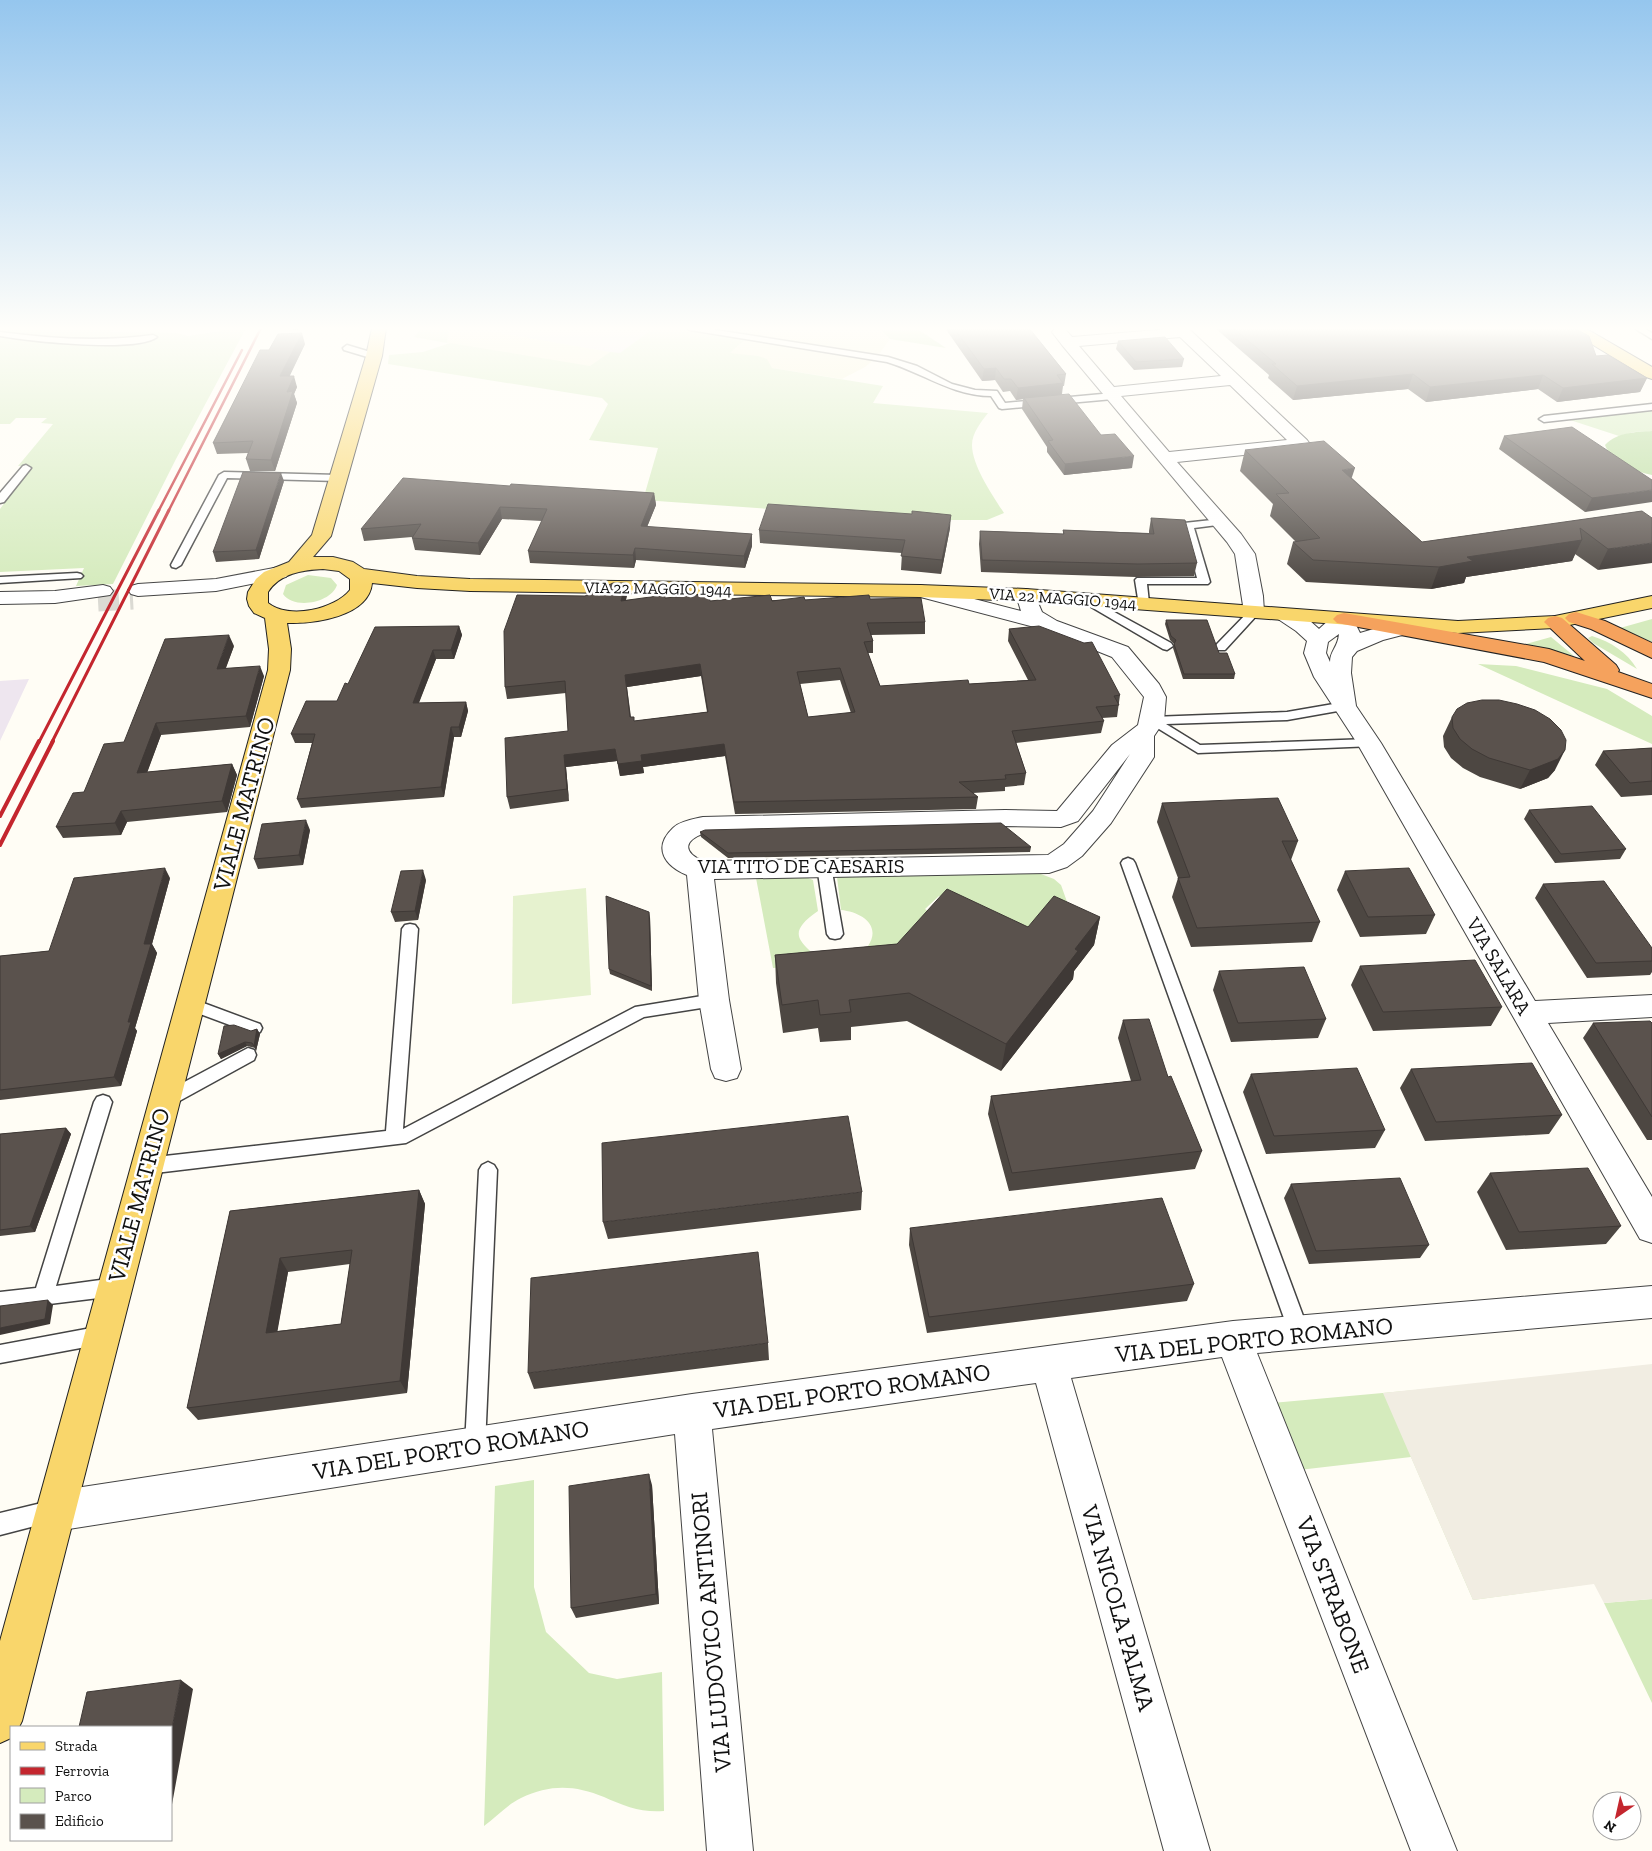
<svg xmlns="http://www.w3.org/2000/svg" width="1652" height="1851" font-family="'Zilla Slab',serif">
	<rect width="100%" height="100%" fill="#fffdf5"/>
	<path fill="#eee6ef" d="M470 328H654L620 354Z
		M29 679 0 741V681Z"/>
	<path fill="#f6f3d4" d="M449 328H470L610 352 590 367 447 343Z
		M702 328H879L890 339 877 357Z
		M747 338 875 359 865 367 842 379 772 368 729 354Z"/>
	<path fill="#d5ebbd" d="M11 328H116L111 332 177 333 188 336 221 331 225 328H246L176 459 113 584 76 586 84 568 0 572V509L31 466H18L53 424 41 423 47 418H16L10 424H0V336Z
		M422 328H449L447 343 414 337Z
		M654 328H676L747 338 730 353 758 356 767 359 772 368 883 386 873 403 988 413C981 422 972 433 972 445 972 466 993 496 1004 513L987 520H927L643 500 658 448 589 440 608 404 602 398 388 364 389 355 423 352 450 343 590 366 610 352 620 353Z
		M1652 408V431L1634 432 1619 436 1567 419Z
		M308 575 331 578 337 585C331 603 294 610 283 594L286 585Z
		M1652 619V642L1620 628Z
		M1592 636C1611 642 1627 652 1637 669L1593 643 1588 638Z
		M1551 637 1574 656 1526 644Z
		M1478 664 1516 666 1607 689 1652 716V744Z
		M1033 871 1054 879 1061 885 1080 938 1034 942 939 896 925 909 932 914 892 956 868 946C882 925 861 912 841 910L837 877Z
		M803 876 813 880 818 911C782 936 804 942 823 964L773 968 756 878Z
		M1482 1384 1582 1585 1473 1600 1411 1457 1299 1470 1272 1403Z
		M534 1480V1587L546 1632 589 1673 617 1679 662 1672 664 1811C642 1813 624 1806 604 1797 575 1785 550 1784 521 1798 508 1804 496 1817 484 1826L495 1486Z
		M1652 1599V1703L1604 1603Z"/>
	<path fill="#b9dc9c" d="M879 328H916L946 348 890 339Z
		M1652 431V475C1636 472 1611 461 1605 445 1617 432 1636 432 1652 431Z"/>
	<path fill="#e6f2cf" d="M586 888 591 995 512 1004 513 896Z"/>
	<path fill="#f1ede2" d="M1652 1364V1599L1604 1603 1594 1584 1473 1600 1383 1393Z"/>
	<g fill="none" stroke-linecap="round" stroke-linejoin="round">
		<path stroke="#dbdad3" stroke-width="21" stroke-dasharray="21 11" stroke-linecap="butt" d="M98 601 133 599"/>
		<defs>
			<path id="service" d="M686 328H703L888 357 917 366 952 384 975 390 997 391 1005 403 1113 393 1117 396 1113 399 1002 409 999 408 991 396C953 396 923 373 887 362L690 330Z
				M1634 328H1643L1652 333V339Z
				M0 332C51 339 102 342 153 335L157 337C136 353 29 341 0 336Z
				M347 345 377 354 378 356 374 359 344 350 343 348Z
				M1652 404V410L1544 422 1539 419 1544 416Z
				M26 465 31 468 4 502 0 503V493L23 466Z
				M224 472 338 475 343 478 338 481 227 478 181 565 176 568 172 567 171 565 219 475Z
				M1221 519 1225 520 1226 522 1225 524 1194 528 1210 582 1208 584H1147L1149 603 1143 606 1139 605 1135 580 1137 578H1197L1183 525 1184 523Z
				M77 573 81 574 83 576 81 578 0 583V577Z
				M1085 596 1171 643 1173 646 1167 650 1163 649 1081 601 1079 599 1081 597Z
				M1254 609 1260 612 1258 614 1225 650H1217L1215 647 1217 644 1250 610Z
				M1345 702 1351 706 1349 709 1287 720 1166 724 1200 745 1369 739 1375 743 1374 746 1198 753 1146 721 1152 717 1287 712Z
				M1128 858 1133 860 1135 863 1309 1332 1306 1339 1299 1341 1292 1339 1289 1332 1121 863 1123 860Z
				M824 861 829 863 831 866 843 934 840 938 835 939 830 938 827 934 817 866 819 863Z
				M410 924 415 925 418 929 403 1129 635 1007 714 994 720 996 722 1000 720 1004 714 1006 644 1017 406 1143 147 1174 141 1171 138 1166 141 1161 147 1158 386 1131 402 929 405 925Z
				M190 998 260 1024 262 1028 260 1032 254 1034 184 1008 182 1004 184 1000Z
				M248 1048 254 1050 256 1055 254 1060 172 1105 166 1107 160 1105 158 1100 160 1095Z
				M103 1095 109 1097 112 1102 56 1286 115 1278 122 1281 125 1287 122 1293 115 1296 0 1310V1292L36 1288 94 1102 97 1097Z
				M488 1162 494 1165 497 1170 485 1446 482 1453 475 1456 468 1453 465 1446 479 1170 482 1165Z
				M102 1326 109 1328 112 1335 109 1342 102 1344 0 1363V1345Z
				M54 1500 62 1503 65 1511 62 1519 0 1535V1513Z"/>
			<path id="minor" d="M1061 328 1065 329 1072 337 1182 328 1189 329 1307 440 1310 444 1307 448 1301 449 1177 462 1241 534 1255 554 1263 596 1264 612 1261 616 1254 618 1247 616 1244 612 1235 554 1227 542 1062 345 1052 332 1055 329ZM1180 337 1221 376 1114 387 1079 346ZM1230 385 1287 440 1169 452 1121 396Z
				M920 585 1021 611 1016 595 1019 591 1026 589 1033 591 1042 612 1057 621 1128 647 1159 684 1166 697 1164 721 1154 736V757L1111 823 1082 856 1067 867 1049 873 714 879 729 1000 741 1069 737 1078 726 1081 715 1078 711 1069 699 1000 687 875C665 866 652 848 673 828 680 821 694 819 703 817L1005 810 1057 811 1112 745 1138 725 1144 697 1112 657 1042 629 913 595 910 591 913 587ZM1130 754 1093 811 1064 844 1048 855 703 861C682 852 684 840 705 833L1005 826 1061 827 1078 821Z
				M1285 609C1298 612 1309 619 1319 629 1329 620 1337 611 1351 615L1360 633 1394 623C1399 617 1405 618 1412 620L1416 624 1410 633 1383 640 1357 651 1352 657 1351 673 1356 706 1381 743 1535 1001 1652 995V1017L1548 1023 1652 1197V1243L1640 1239 1357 743 1314 677 1304 653 1307 641 1296 631 1278 619 1275 615 1278 611ZM1339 634C1338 647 1330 651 1330 662L1326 653 1328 642Z
				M1652 1286V1318L1257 1353 1457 1851H1411L1222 1357 1071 1378 1210 1851H1164L1036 1383 712 1429 753 1851H707L675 1434 56 1531 42 1525 36 1511 42 1497 56 1491 692 1394 1233 1321Z"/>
			<path id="tertiary" d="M279 567 286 569 289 573 286 577 216 591 138 596 131 594 128 590 131 586 138 584 216 579Z
				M103 585 110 587 113 591 110 595 55 603 0 604V592L55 591Z"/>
			<path id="primary" d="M372 328H386L382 356 331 536 313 557H333L353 562 364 569 417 576 470 579 920 585 1026 589 1458 621 1555 616 1652 596V608L1555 628 1458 633 1026 601 920 597 470 591 417 588 372 583C369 617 313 624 287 623L291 649 290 670 22 1721 19 1727H11V1738L0 1743V1641L268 670 269 649 265 618 254 613 249 606 247 599 248 592 256 579 264 572 289 562 312 535 366 356ZM323 569 339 571 350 579V590C335 609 289 620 268 603V592C280 573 303 570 323 569Z
				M1568 328H1585L1652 367V379L1646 377 1570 331Z"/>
			<path id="motorway" d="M1576 612 1605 621 1652 643V658L1591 629 1569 622 1565 618 1569 614Z
				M1344 613 1549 649 1585 661 1544 622 1548 618 1555 616 1562 618 1616 665 1619 670 1618 672 1652 684V698L1544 662 1337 623 1333 619 1337 615Z"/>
		</defs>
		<use href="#service" stroke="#444" stroke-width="3"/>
		<use href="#minor" stroke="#444" stroke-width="2"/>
		<use href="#tertiary" stroke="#444" stroke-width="2"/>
		<use href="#primary" stroke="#222" stroke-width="2"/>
		<use href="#motorway" stroke="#222" stroke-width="2"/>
		<use href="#service" fill="#fff" fill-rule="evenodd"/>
		<use href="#minor" fill="#fff" fill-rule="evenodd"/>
		<use href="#tertiary" fill="#fff" fill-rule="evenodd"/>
		<use href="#primary" fill="#f9d66b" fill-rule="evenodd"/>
		<use href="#motorway" fill="#f5a25d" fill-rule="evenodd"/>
		<path stroke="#c4262e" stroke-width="2.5" d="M158 512 242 350
			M168 512 261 328"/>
		<path stroke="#c4262e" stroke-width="3" d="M39 742 159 510
			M52 742 169 510"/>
		<path stroke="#c4262e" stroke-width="4" d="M0 816 39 741
			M0 845 53 741"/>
	</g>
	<path fill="#4d4742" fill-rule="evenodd" d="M292 328H335L293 330Z
		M945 328H1029L1066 374 1064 386H1063L1062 394 1132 468 1064 475 1047 452V447L1022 409 1023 399 1016 400 1010 391 1003 392 995 380 982 381Z
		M1215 328H1574L1596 356 1647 378 1640 392 1557 402 1538 389 1426 402 1408 389 1293 400 1268 378 1269 375Z
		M1118 341 1184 359 1182 367 1134 370 1116 349Z
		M305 344 289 376 297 387 294 394 297 403 275 471H250L246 459 248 453 217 454 213 443 269 350Z
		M1504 436 1652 480 1585 512 1499 449Z
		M1245 450 1352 478 1422 542 1642 511 1598 570 1575 554 1572 561 1466 577 1464 583 1431 589 1306 582 1287 564 1293 542H1296L1270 516 1273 504 1240 471Z
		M284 481 259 559 216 562 213 552Z
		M510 486 654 493 656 505 647 527 752 534V546L745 568 636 560 634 568 530 563 528 551 542 521 502 519 480 555 415 550 412 538V537L364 541 361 529Z
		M912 514 950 528 941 574 901 570 902 553 760 543 759 530Z
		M1151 518 1197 563 1194 576 1136 577 981 572 979 544 980 531 1063 534V530L1149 533V531Z
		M627 595 626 600 665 598 710 601 870 599 925 622V634L871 635 873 641V653H868L880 686 969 684 1028 680 1008 641 1009 629 1120 695 1117 717 1102 718 1104 721 1101 733 1016 743 1026 773 1024 785 1005 787V791L973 793 978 797 976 809 735 814 725 756 643 767 644 773 620 776 617 761 566 767 569 801 510 809 507 797 568 731 566 693 507 699 505 687 585 596ZM701 676 707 712 634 721 631 717 627 687ZM840 680 851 713 808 717 800 684Z
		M1166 620 1219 653 1235 674 1234 679H1183L1173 648 1174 644 1170 640 1165 624Z
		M459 626 462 635 454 659H436L419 703 466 702 468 711 461 737H454L444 797 301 808 297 799 312 743H295L291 734 337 701 348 684Z
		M234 646 226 668 264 676 250 727 161 735 147 772 232 764 237 775 227 812 127 822 121 835 63 838 56 827 124 742Z
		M1452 717 1555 770 1548 778 1520 789 1480 777 1463 768 1451 758 1444 747 1443 736Z
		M1652 748V795L1621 797 1595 765 1603 751Z
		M1162 803 1298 841 1291 860H1290L1320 922 1312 942 1191 947 1172 897 1178 878 1157 822Z
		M1529 810 1626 849 1620 859 1555 863 1524 819Z
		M310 830 303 865 258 869 254 859Z
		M700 832 1031 847 1030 852 728 858 701 837Z
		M1345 871 1435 915 1426 934 1360 937 1337 890Z
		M170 878 152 944 157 953 135 1028 137 1031 121 1086 0 1100V956L49 951Z
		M426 880 418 920 395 922 391 912Z
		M1543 884 1652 948V972L1650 975 1587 978 1535 898Z
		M650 917 652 991 610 974 609 969Z
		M1100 917 1094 945 1074 971 1073 979 1001 1071 907 1021 851 1027V1040L820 1042 818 1028 783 1033 776 983 775 955 897 944Z
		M1360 966 1502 1007 1491 1026 1373 1031 1351 985Z
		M1219 971 1326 1019 1318 1038 1231 1042 1213 990Z
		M1123 1020 1168 1077 1202 1151 1195 1169 1009 1191 988 1114 991 1096 1131 1081 1118 1038Z
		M1593 1023H1652V1140H1647L1583 1038Z
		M257 1029 260 1034 256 1051 255 1048 247 1046 221 1059 218 1054 251 1031Z
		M1411 1069 1562 1115 1549 1134 1425 1141 1400 1088Z
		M1251 1074 1385 1130 1375 1148 1266 1154 1243 1092Z
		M66 1128 71 1134 35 1232 0 1236V1134Z
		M1490 1173 1621 1226 1606 1244 1506 1250 1477 1192Z
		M1291 1184 1429 1245 1420 1258 1309 1264 1284 1198Z
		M419 1190 425 1204 407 1393 198 1420 187 1408 230 1211ZM350 1264 341 1324 277 1331 288 1272Z
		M862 1192 861 1210 608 1239 603 1222Z
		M910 1228 1194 1284 1187 1301 927 1333 909 1245Z
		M768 1343 769 1360 534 1389 528 1373Z
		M652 1485 659 1604 576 1618 571 1608Z"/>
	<path fill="#3f3936" d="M302 333 305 344 284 388 280 376Z
		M996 368 995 380 982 381 984 369Z
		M1413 374 1408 389 1293 400 1297 386Z
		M1543 375 1538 389 1426 402 1430 387Z
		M294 376 297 387 294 394 297 403 275 471 271 460 287 392Z
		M1647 378 1640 392 1557 402 1563 388Z
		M1063 383 1061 396 1024 398 1023 399 1016 400 1018 388Z
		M1134 456 1132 468 1064 475 1065 464Z
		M1355 468 1348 489 1342 470Z
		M281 473 284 481 259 559 256 550Z
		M1652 490V502L1585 512 1592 498Z
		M654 493 656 505 642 539 641 526Z
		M500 507 502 519 480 555 478 543Z
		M951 515 950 528 941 574 942 560Z
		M752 534V546L745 568 744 556Z
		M1582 540 1572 561 1466 577 1464 583 1431 589 1439 567 1467 557Z
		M1652 543V563L1598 570 1608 549Z
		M635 548 636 560 634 568 633 555Z
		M626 583 627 595 623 612 621 601Z
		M459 626 462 635 454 659 451 650Z
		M229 635 234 646 221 680 217 669Z
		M433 650 436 659 415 712 413 703Z
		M700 664 701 676 627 687 625 675Z
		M260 666 264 676 250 727 246 716Z
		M466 702 468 711 461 737 459 727Z
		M156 723 161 735 143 784 137 773Z
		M451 727 454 737 444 797 441 787Z
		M724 744 725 756 643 767 644 773 620 776 618 764 641 755Z
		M615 749 617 761 566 767 569 801 567 789 564 755Z
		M1565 750 1555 770 1548 778 1520 789 1530 770Z
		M232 764 237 775 227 812 222 801Z
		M121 811 127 822 121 835 115 823Z
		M306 820 310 830 303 865 299 855Z
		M165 868 170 878 152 944 157 953 135 1028 137 1031 121 1086 114 1077 144 944Z
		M423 870 426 880 418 920 415 911Z
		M649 912 650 917 652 991 651 986Z
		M1100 917 1094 945 1074 971 1073 979 1001 1071 1006 1044 1075 949Z
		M257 1029 260 1034 256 1051 254 1046Z
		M245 1042 247 1046 221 1059 218 1054Z
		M66 1128 71 1134 35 1232 30 1226Z
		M419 1190 425 1204 407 1393 400 1381Z
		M280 1258 288 1272 275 1345 266 1333Z
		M48 1300 53 1305 50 1324 0 1335V1328Z
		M649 1474 652 1485 659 1604 656 1594Z
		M181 1680 193 1689 171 1810V1734Z"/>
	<path fill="#5a524d" stroke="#3f3936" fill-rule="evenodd" d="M954 328H1029L1066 374 1057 375 1063 383 1018 388 1011 379H1004L996 368 984 369Z
		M1233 328H1574L1589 336 1596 356 1608 355 1647 378 1563 388 1543 375 1430 387 1413 374 1297 386 1272 364H1276Z
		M302 333 280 376H294L287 392 293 391 271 460 246 459 253 441 213 443 260 350H269L278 334Z
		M1165 337 1184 359 1136 362 1118 341Z
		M1069 394 1101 435 1115 434 1134 456 1065 464 1048 441 1053 440 1024 398Z
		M1572 427 1652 480V490L1592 498 1504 436Z
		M1324 441 1355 468 1342 470 1422 542 1642 511 1652 518V543L1608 549 1580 528 1582 540 1467 557 1473 561 1439 567 1313 560 1293 542 1320 538 1276 494 1289 493 1245 450Z
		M243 472 281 473 256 550 213 552Z
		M403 478 510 486 511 484 654 493 641 526 752 534 744 556 635 548 633 555 528 551 547 509 500 507 478 543 412 538 421 524 361 529Z
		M768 504 912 514V511L951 515 942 560 901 556 905 540 759 530Z
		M1151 518 1185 520 1197 563 1138 564 982 560 980 531 1064 534 1063 530 1154 534Z
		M613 583H626L621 601 665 595V598L709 594 710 601 770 595 772 601 804 597 805 600 869 595 870 599 921 598 925 622 867 623 873 641 864 642 880 686 968 680 969 684 1036 680 1009 629 1039 626 1084 643 1092 642 1120 695 1114 696 1119 705 1096 707 1104 721 1012 731 1026 773 1005 775 1006 779 959 782 978 797 734 802 724 744 641 755 642 761 618 764 615 749 564 755 567 789 507 797 505 738 568 731 565 681 505 687 504 631 517 595 585 596ZM700 664 708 712 634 721V717H630L625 675ZM840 668 855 712 808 717 797 672Z
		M1166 620H1207L1219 653H1227L1235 674H1184L1174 644 1176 640 1171 636Z
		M459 626 451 650H433L413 703 466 702 459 727H451L441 787 297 799 315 734H291L306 701H337L345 683 348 684 375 627Z
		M229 635 217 669 260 666 246 716 156 723 137 773 232 764 222 801 121 811 115 823 56 827 73 793 84 792 104 744 124 742 165 639Z
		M1482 700H1499L1517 704 1535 710 1550 719 1561 730 1566 740 1565 750 1558 759 1530 770 1489 758 1472 749 1460 739 1453 728 1452 717 1457 709 1467 703Z
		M1652 748V781L1630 783 1603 751Z
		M1278 798 1298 841H1282L1320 922 1197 928 1178 878 1190 877 1162 803Z
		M1592 806 1626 849 1561 854 1529 810Z
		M306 820 299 855 254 859 262 824Z
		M1001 823 1031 847 728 853 700 832 705 830Z
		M165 868 144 944H151L128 1022H131L114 1077 0 1090V956L49 951 74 878Z
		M1409 868 1435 915 1368 917 1345 871Z
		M423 870 415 911 391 912 401 871Z
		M1604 881 1652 948V961L1596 963 1543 884Z
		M947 889 1028 927 1054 896 1100 917 1075 949 1078 951 1006 1044 909 993 849 1000 851 1012 820 1015 818 1000 782 1005 775 955 897 944Z
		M606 896 649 912 651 986 609 969Z
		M1475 960 1502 1007 1383 1012 1360 966Z
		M1304 967 1326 1019 1238 1023 1219 971Z
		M1149 1019 1168 1077 1171 1076 1202 1151 1012 1173 991 1096 1141 1080 1123 1020Z
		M1650 1021 1652 1023V1117L1593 1023Z
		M234 1025 251 1031 257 1029 254 1046 252 1043 245 1042 218 1054 224 1026Z
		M1532 1063 1562 1115 1436 1122 1411 1069Z
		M1357 1068 1385 1130 1274 1136 1251 1074Z
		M848 1116 862 1192 603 1222 602 1143Z
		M66 1128 30 1226 0 1230V1134Z
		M1588 1168 1621 1226 1519 1232 1490 1173Z
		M1400 1178 1429 1245 1316 1251 1291 1184Z
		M419 1190 400 1381 187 1408 230 1211ZM352 1250 341 1324 266 1333 280 1258Z
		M1162 1198 1194 1284 929 1317 910 1228Z
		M758 1252 768 1343 528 1373 531 1278Z
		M48 1300 45 1319 0 1328V1306Z
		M649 1474 656 1594 571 1608 569 1486Z
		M181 1680 171 1734V1727H79L87 1692Z"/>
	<linearGradient id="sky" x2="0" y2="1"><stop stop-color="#95c6ee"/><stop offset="0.56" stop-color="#fffefa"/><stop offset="1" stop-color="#fffefa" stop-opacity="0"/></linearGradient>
	<rect width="1652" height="587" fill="url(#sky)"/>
	<g text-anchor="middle" stroke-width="5" stroke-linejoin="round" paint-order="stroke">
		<g font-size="16" fill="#111" stroke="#fff">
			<text transform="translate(658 588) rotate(1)" y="6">VIA 22 MAGGIO 1944</text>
			<text transform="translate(1063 598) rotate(4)" y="6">VIA 22 MAGGIO 1944</text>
		</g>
		<g font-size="20" fill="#111" stroke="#fff">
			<text x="801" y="873">VIA TITO DE CAESARIS</text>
			<text transform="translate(1499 966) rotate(60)" y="7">VIA SALARA</text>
		</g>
		<g font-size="24" fill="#111" stroke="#fff">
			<text transform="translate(244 804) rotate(-75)" y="8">VIALE MATRINO</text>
			<text transform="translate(139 1195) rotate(-75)" y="8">VIALE MATRINO</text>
			<text transform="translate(1254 1340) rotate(-6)" y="8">VIA DEL PORTO ROMANO</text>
			<text transform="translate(852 1391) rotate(-8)" y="8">VIA DEL PORTO ROMANO</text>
			<text transform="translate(451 1450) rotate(-9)" y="8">VIA DEL PORTO ROMANO</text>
			<text transform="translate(1333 1595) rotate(69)" y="8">VIA STRABONE</text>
			<text transform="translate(1118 1608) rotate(74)" y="8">VIA NICOLA PALMA</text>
			<text transform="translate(711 1632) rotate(-95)" y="8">VIA LUDOVICO ANTINORI</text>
		</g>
	</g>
	<rect x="10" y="1726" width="162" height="115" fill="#ffffff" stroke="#a0a0a0"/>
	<rect x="20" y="1742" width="25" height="8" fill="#f9d66b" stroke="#a0a0a0"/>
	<text x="55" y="1751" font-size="15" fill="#111111">Strada</text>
	<rect x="20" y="1767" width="25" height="8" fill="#c4262e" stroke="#a0a0a0"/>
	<text x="55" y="1776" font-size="15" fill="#111111">Ferrovia</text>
	<rect x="20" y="1788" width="25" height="15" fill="#d5ebbd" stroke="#a0a0a0"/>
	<text x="55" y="1801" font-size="15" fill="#111111">Parco</text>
	<rect x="20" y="1814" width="25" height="15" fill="#5a524d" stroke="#a0a0a0"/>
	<text x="55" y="1826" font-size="15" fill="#111111">Edificio</text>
	<g transform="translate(1617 1816) rotate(214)"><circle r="24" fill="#ffffff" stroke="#a0a0a0"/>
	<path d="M0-4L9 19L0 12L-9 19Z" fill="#c4262e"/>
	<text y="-8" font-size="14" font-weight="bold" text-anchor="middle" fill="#111111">N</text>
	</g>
</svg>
